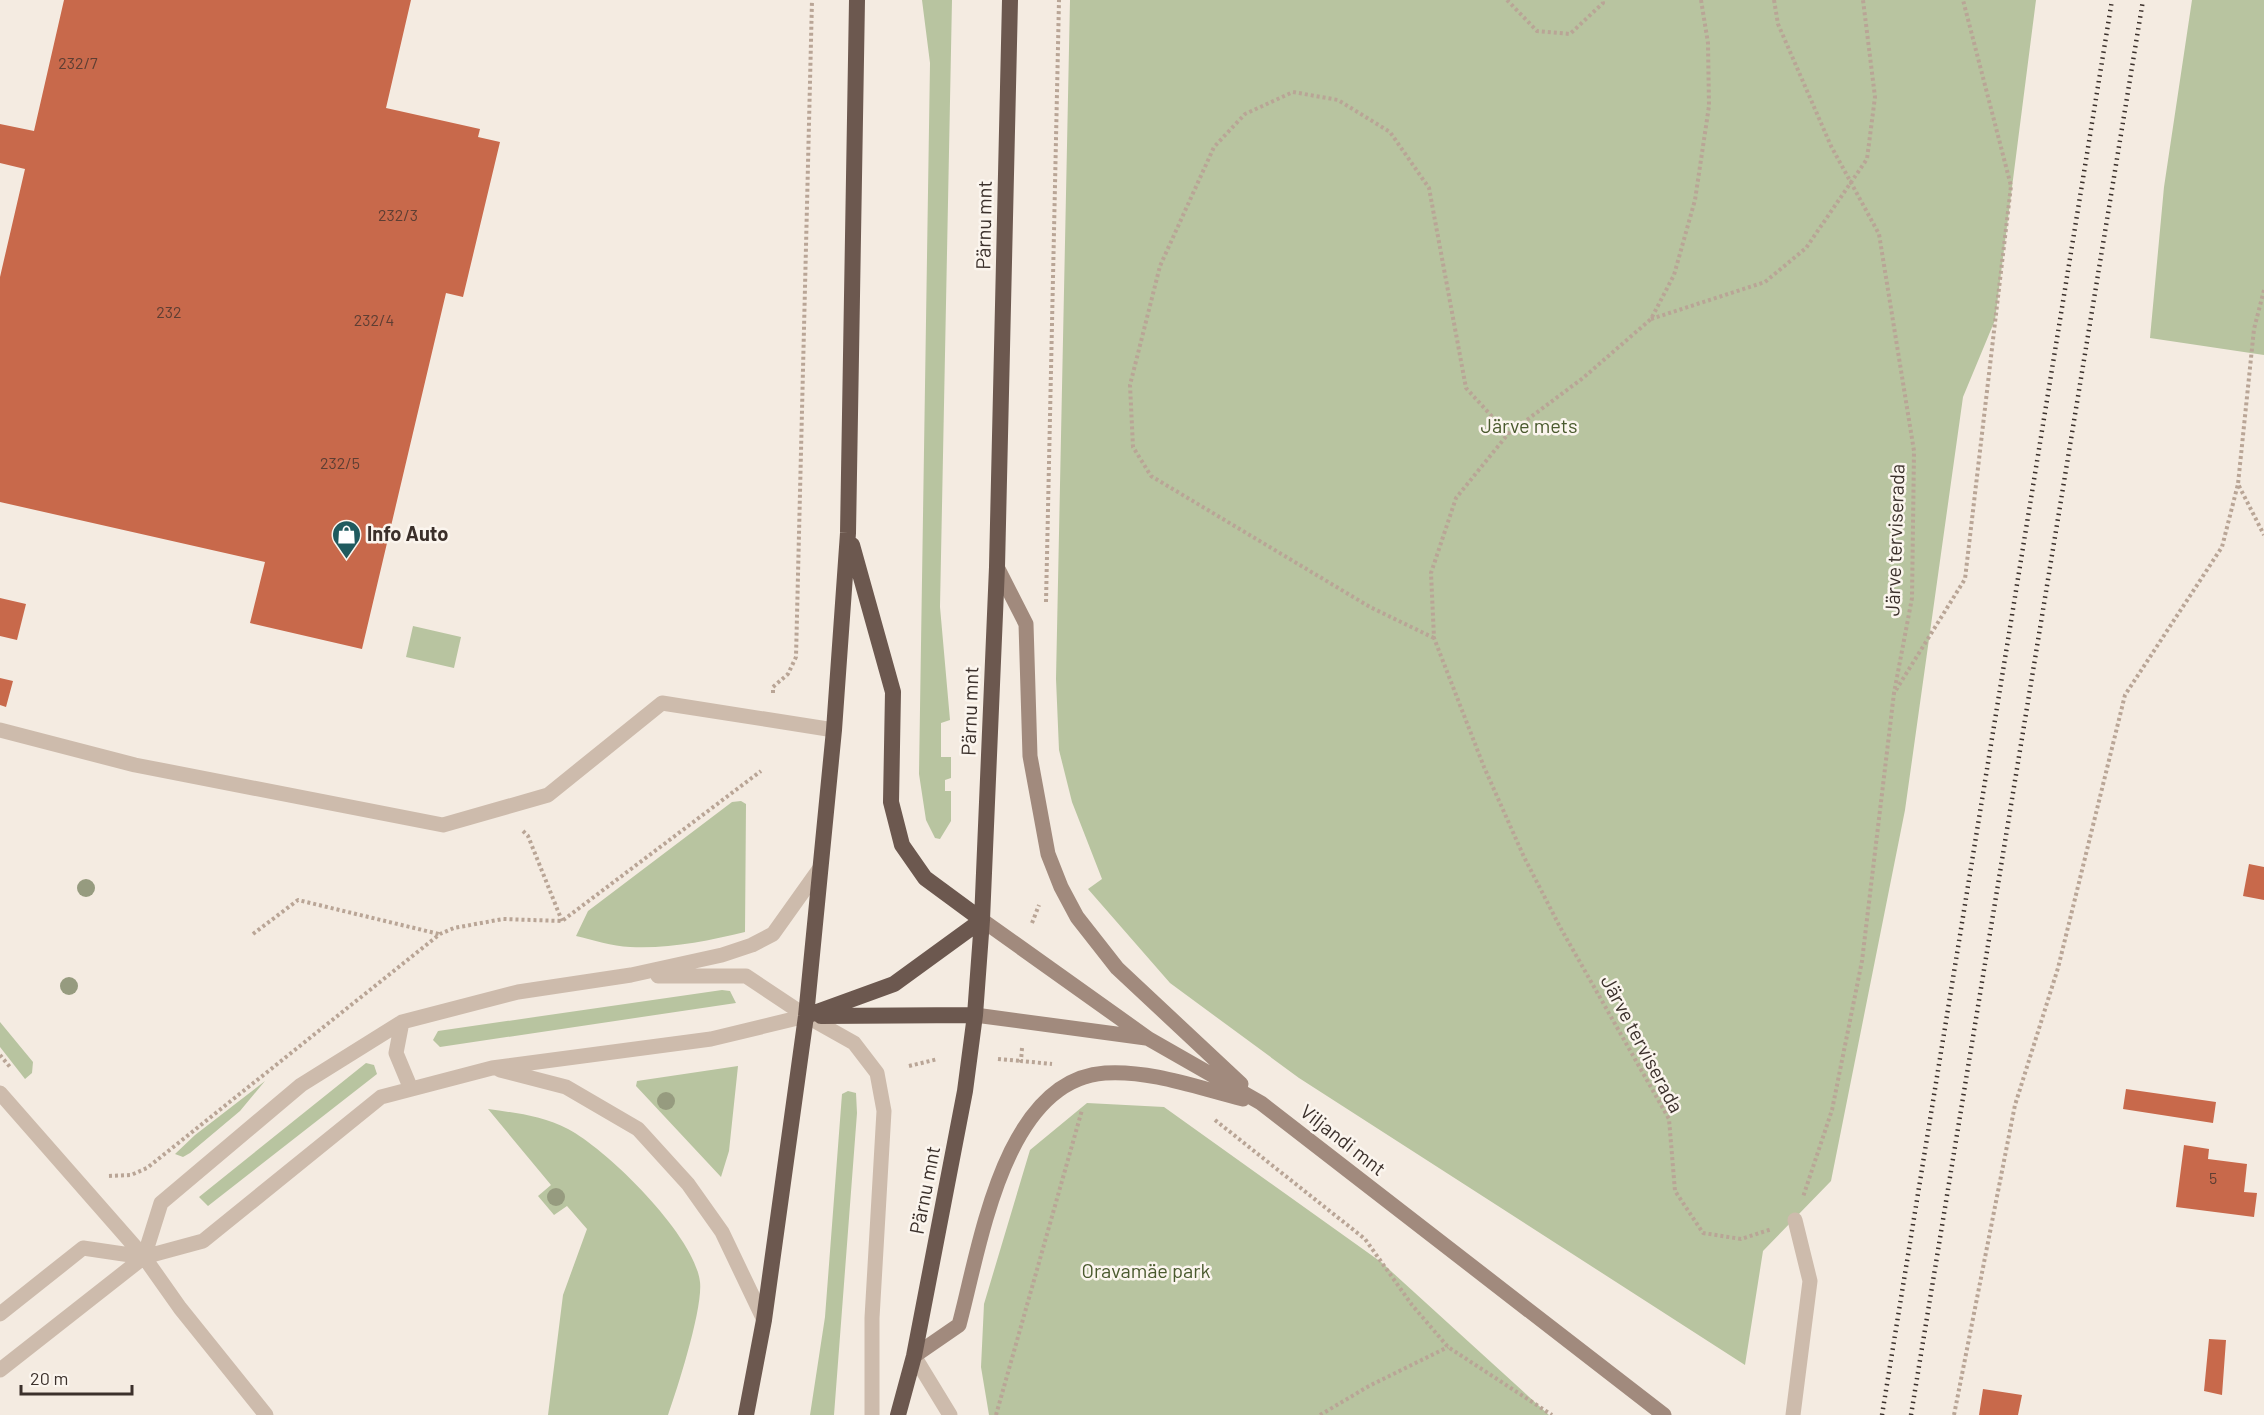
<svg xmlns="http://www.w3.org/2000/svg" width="2264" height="1415" font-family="Barlow,sans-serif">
	<rect width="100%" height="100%" fill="#f4ebe1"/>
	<path fill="#b8c4a0" d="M922 0H952L940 607 950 720 941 723V757H951V778L945 780V791H951V821L940 839 935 838 926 820 919 774 930 63Z
		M1070 0H2036L1995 320 1963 397 1905 810 1831 1181 1763 1251 1745 1365 1299 1078 1170 983 1088 889 1102 879 1072 802 1059 750 1056 679Z
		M2192 0H2264V355L2150 338 2164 187Z
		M413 626 461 637 454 668 406 657Z
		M741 801 746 804 745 932C707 941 669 949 630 947 612 946 593 940 576 936L588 911 732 802Z
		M722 990 730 991 736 1003 440 1047 433 1040 438 1031Z
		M0 1022 33 1062 32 1073 25 1079 0 1047Z
		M366 1063 374 1065 377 1074 208 1206 199 1197Z
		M738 1066 729 1151 721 1177 636 1086 637 1081Z
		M265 1081 240 1111 190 1153 183 1157 175 1154 195 1135Z
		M848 1091 856 1093 857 1113 834 1415H810L825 1317 842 1094Z
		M1087 1103 1164 1107 1381 1262 1549 1415H989L981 1367 984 1304 1030 1150Z
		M488 1109C516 1113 543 1116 568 1129 608 1150 695 1236 700 1282 703 1308 678 1387 668 1415H548L563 1295 587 1229 567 1206 554 1215 538 1196 551 1185Z"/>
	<path fill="#c8694b" d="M64 0H411L386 108 480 129 478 137 500 142 463 297 446 293 362 649 250 623 265 562 0 502V277L25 169 0 163V124L34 131Z
		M0 598 26 604 17 640 0 636Z
		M0 678 13 681 6 707 0 705Z
		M2249 864 2264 867V900L2243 896Z
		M2126 1089 2216 1102 2213 1123 2123 1109Z
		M2184 1145 2209 1149 2208 1159 2247 1164 2244 1192 2257 1193 2254 1217 2176 1207Z
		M2209 1339 2226 1340 2222 1395 2204 1391Z
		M1983 1389 2022 1395 2018 1415H1979Z"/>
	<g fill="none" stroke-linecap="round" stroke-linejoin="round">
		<path stroke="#b9a596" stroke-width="4" stroke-dasharray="3 3" stroke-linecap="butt" d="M1507 0 1537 31 1570 34 1603 3 1602 0
			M1701 0 1708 43 1709 106 1695 200 1674 275 1651 319 1583 378 1508 434 1456 498 1431 573 1434 638 1484 767 1524 857 1560 927 1669 1119 1675 1191 1703 1233 1741 1239 1772 1229
			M1774 0 1778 24 1831 146 1879 234 1914 451 1912 598 1894 693 1862 961 1832 1110 1803 1197
			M2264 290 2254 329 2238 484 2264 535
			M1651 319 1765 282 1806 248 1867 159 1875 97 1863 0
			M1046 602 1059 0
			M1434 638 1370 607 1151 476 1133 447 1130 385 1160 266 1214 147 1245 114 1293 92 1338 100 1390 132 1429 188 1466 388 1508 434
			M1896 690 1965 579 2011 186 1963 0
			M773 693V687L788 674 796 657 812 0
			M523 831 528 836 562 921
			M1032 923 1039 905
			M253 934 298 900 439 934
			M1022 1048 1021 1061 1052 1064
			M0 1055 10 1067
			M998 1059 1021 1061
			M909 1066 938 1059
			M1215 1120 1365 1239 1412 1305 1448 1347 1552 1415
			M109 1176 131 1175 147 1168 440 934 454 928 503 919 562 921 761 771
			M996 1415 1082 1110
			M1320 1415 1369 1386 1448 1347
			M1954 1415 2015 1105 2058 968 2125 695 2222 547 2238 484"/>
		<path stroke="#cdbbac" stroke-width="15" d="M0 730 135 765 443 825 548 795 662 703 834 730
			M658 976H746L806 1016 854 1043 877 1073 884 1111 872 1318V1415
			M402 1022 396 1053 411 1089
			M500 1070 566 1087 638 1129 688 1184 722 1232 764 1320
			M0 1093 144 1257 180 1308 266 1415
			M0 1314 83 1248 144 1257 161 1203 301 1085 402 1022 518 992 631 975 722 955 752 945 773 934 820 868
			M914 1356 950 1415
			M0 1370 144 1257 203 1241 381 1097 492 1068 711 1039 806 1016
			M1793 1415 1810 1281 1795 1220"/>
		<path stroke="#a18a7d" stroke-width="15" d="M997 567 1026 624 1030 756 1048 854 1061 887 1077 917 1117 968 1241 1084
			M982 920 1149 1039 1261 1103 1664 1415
			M975 1015 1146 1038
			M914 1356 959 1325C980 1248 1003 1080 1105 1073 1151 1070 1198 1088 1243 1099"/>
		<path stroke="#6c584f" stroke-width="16" d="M852 545 893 692 891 802 902 845 925 878 982 920
			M806 1016 894 984 982 920
			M821 1016 975 1015
			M746 1415 764 1320 806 1016 834 730 848 533 857 0
			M898 1415 914 1356 965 1091 975 1015 982 920 997 567 1010 0"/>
		<path stroke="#3b302b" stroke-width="4.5" stroke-dasharray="1.5 4.5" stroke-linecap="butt" d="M1882 1415 2112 0
			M1911 1415 2143 0"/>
	</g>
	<g fill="#969b7f">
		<circle cx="86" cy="888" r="9"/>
		<circle cx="69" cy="986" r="9"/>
		<circle cx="666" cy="1101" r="9"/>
		<circle cx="556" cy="1197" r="9"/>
	</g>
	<defs>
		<symbol id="shop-pin" viewBox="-11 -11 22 30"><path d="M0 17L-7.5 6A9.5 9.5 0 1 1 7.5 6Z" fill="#1f5a5e" stroke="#fbf5ee"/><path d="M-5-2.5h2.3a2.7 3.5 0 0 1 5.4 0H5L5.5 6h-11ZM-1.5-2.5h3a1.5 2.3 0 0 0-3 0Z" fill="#fff"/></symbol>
	</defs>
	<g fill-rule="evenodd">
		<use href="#shop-pin" x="330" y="518" width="33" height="45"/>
	</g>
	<g text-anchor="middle" stroke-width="5" stroke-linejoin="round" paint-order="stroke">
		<g font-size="16" fill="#5e3e33">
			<text x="78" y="69">232/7</text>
			<text x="398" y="221">232/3</text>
			<text x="169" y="318">232</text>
			<text x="374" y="326">232/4</text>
			<text x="340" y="469">232/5</text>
			<text x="2213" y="1184">5</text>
		</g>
		<g font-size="20" fill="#3b302b" stroke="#fbf5ee">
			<text transform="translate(984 225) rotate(-89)" y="7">Pärnu mnt</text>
			<text transform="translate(1895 540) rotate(-88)" y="7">Järve terviserada</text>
			<text transform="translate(970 711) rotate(-88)" y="7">Pärnu mnt</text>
			<text transform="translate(1642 1044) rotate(62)" y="7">Järve terviserada</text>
			<text transform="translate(1343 1140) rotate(38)" y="7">Viljandi mnt</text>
			<text transform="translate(925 1190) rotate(-79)" y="7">Pärnu mnt</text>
		</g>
		<g font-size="20" fill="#4a5a2e" stroke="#fbf5ee">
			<text x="1529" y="433">Järve mets</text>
			<text x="1146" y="1278">Oravamäe park</text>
		</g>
		<g font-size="20" font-weight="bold" fill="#3b302b" stroke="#fbf5ee" text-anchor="start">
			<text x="367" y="541">Info Auto</text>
		</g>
	</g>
	<path d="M21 1385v9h111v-9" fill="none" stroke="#3b302b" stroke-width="3"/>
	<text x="30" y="1385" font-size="18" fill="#3b302b" stroke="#fbf5ee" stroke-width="4.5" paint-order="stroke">20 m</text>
</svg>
